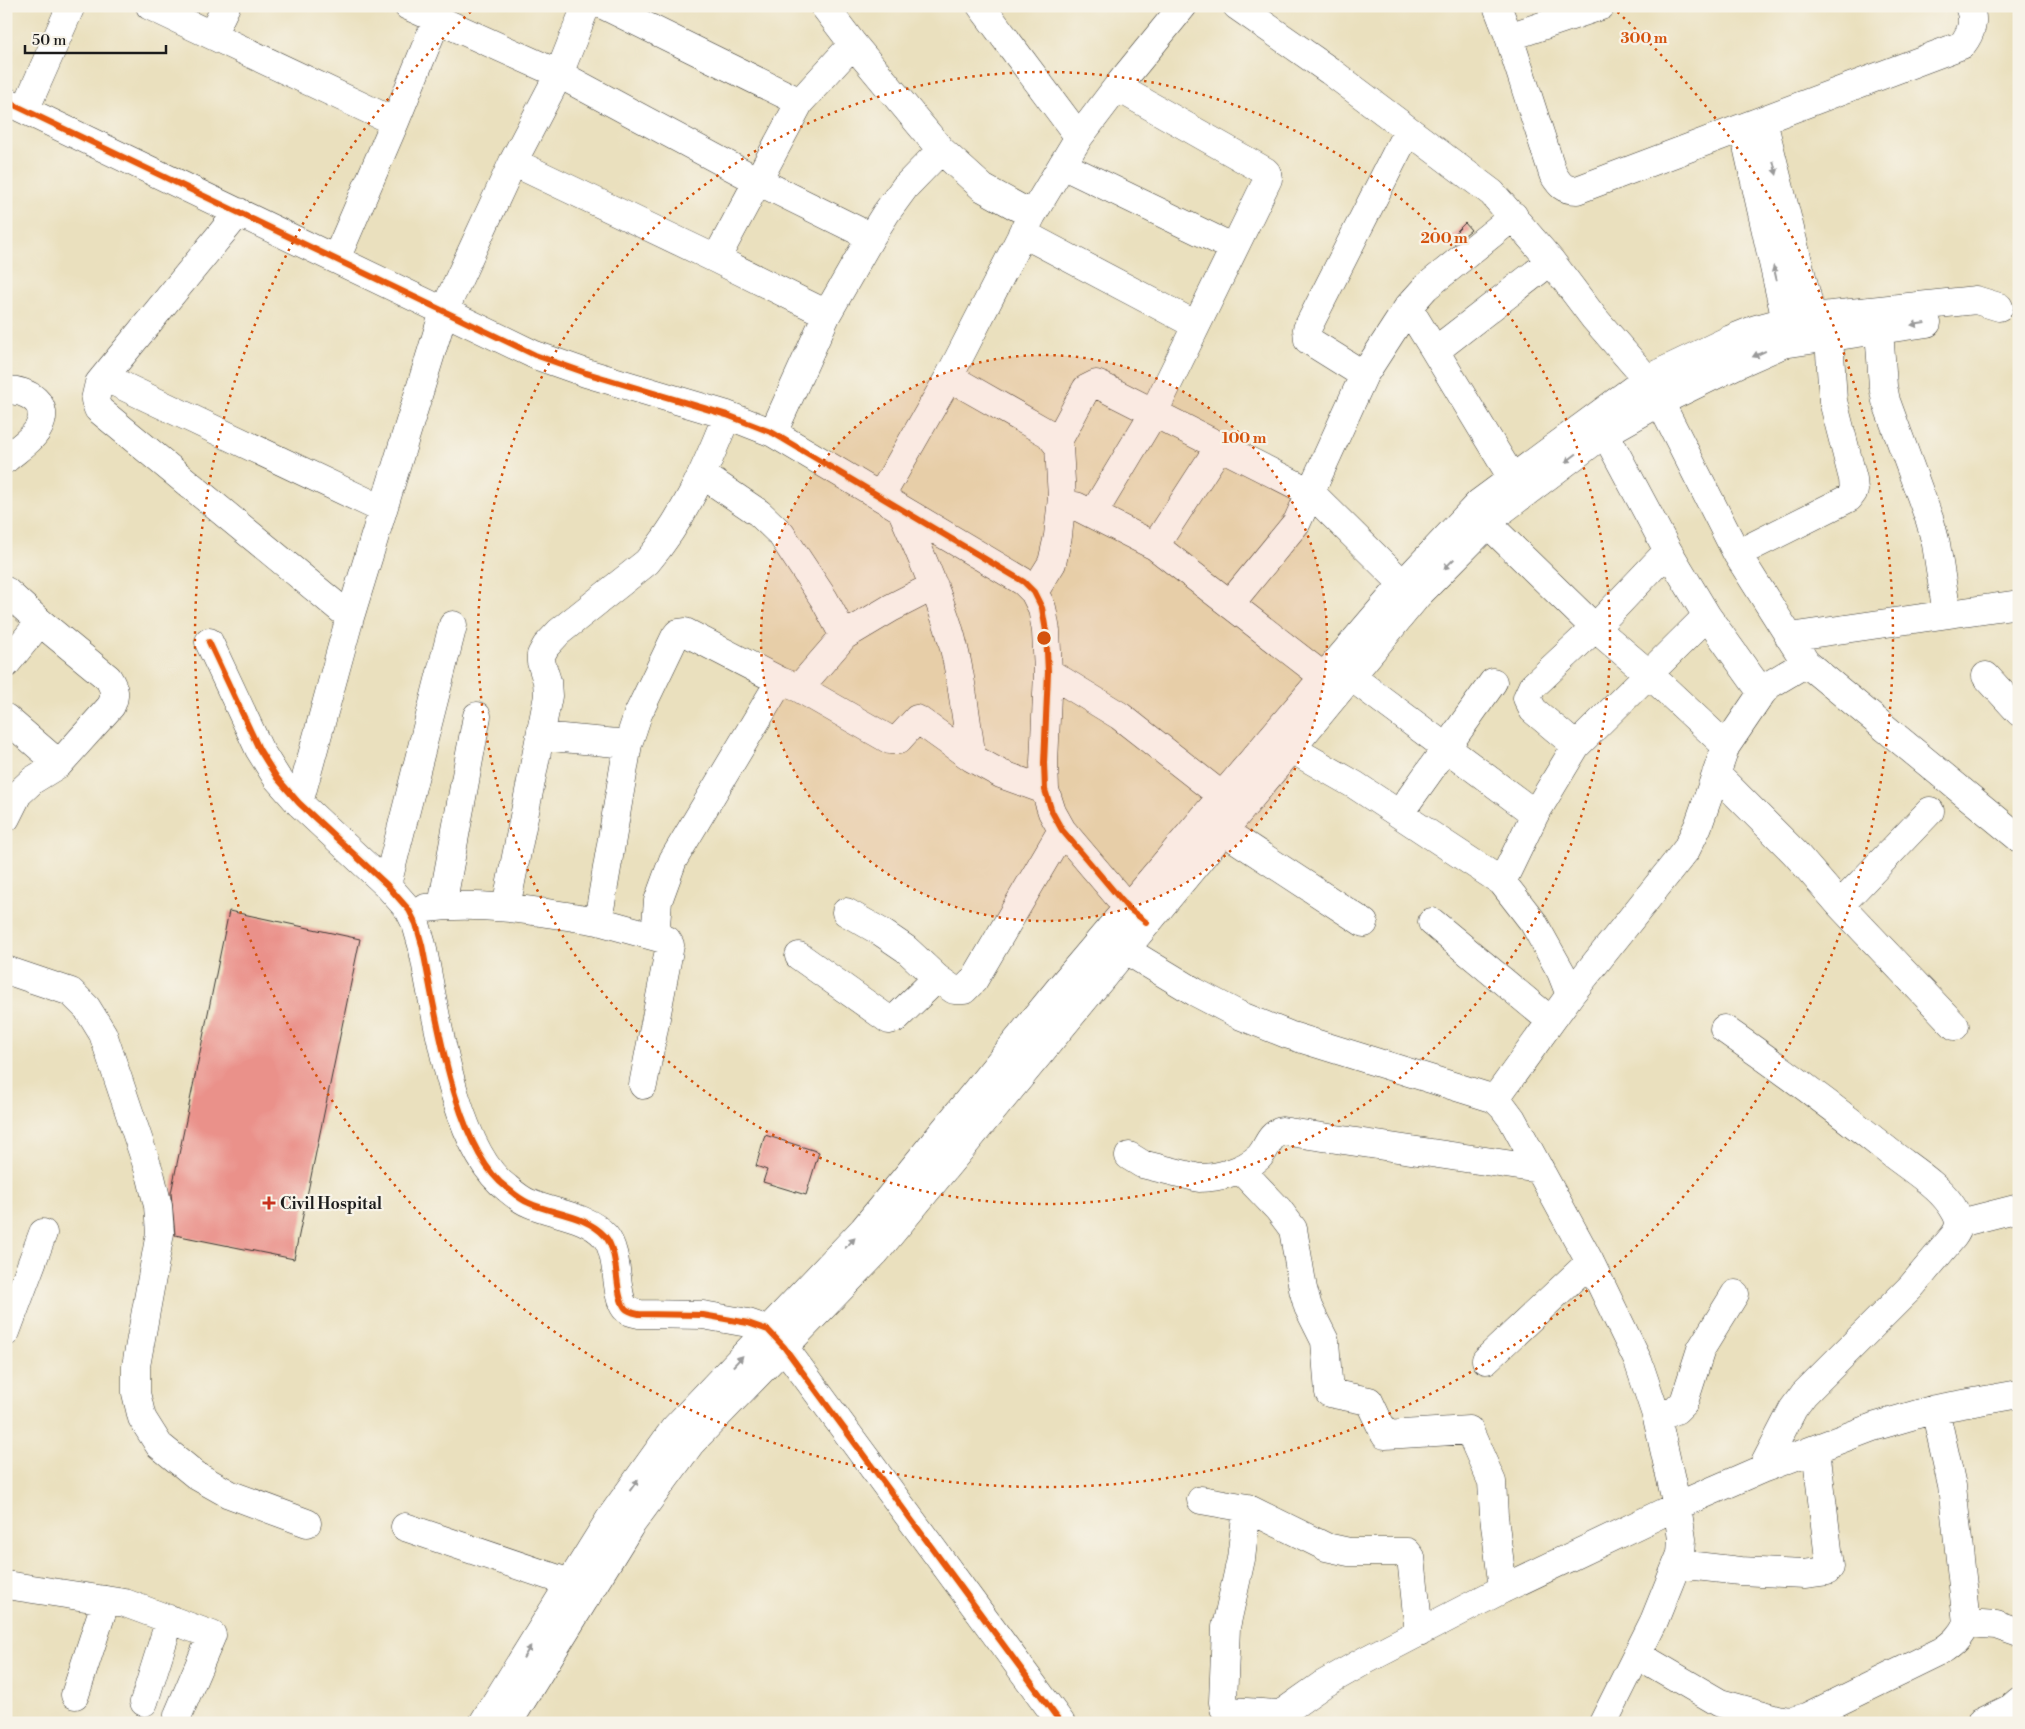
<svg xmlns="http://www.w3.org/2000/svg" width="2025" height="1729" font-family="'Libre Bodoni',serif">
	<rect width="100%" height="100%" fill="#f7f3e8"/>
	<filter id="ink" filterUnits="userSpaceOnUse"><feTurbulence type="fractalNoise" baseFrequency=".02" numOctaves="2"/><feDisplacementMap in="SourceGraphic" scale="10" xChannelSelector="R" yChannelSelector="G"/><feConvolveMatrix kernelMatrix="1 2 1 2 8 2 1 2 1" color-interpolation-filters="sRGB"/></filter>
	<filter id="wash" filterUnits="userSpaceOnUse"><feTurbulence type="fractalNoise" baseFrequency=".0096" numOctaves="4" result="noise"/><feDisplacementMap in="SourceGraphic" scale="20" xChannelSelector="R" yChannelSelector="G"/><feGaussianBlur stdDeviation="1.12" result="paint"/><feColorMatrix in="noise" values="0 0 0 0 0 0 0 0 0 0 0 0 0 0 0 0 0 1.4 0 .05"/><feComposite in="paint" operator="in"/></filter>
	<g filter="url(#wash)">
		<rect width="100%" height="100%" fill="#eae0be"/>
		<g id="blocks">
			<path fill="#ea918a" d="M1465 223 1471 230 1454 244 1449 239Z
				M229 911 360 939 294 1259 175 1235 171 1193Z
				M765 1135 819 1152 806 1195 763 1182 767 1170 756 1166Z"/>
		</g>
	</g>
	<g filter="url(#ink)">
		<use href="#blocks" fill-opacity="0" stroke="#3b3934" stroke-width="1"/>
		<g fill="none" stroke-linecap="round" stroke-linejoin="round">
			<defs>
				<path id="minor" d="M150 6 395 122
					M408 6 559 74 758 181 871 237
					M605 6 800 102
					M824 6 853 44 941 150 983 188 1032 215
					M981 6 1079 137
					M1237 6 1330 71 1492 193 1551 261 1594 318 1647 379 1660 402 1737 554 1806 663 2019 838
					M1497 6 1509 37 1553 174C1560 185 1563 190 1577 190L1962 45C1972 32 1975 21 1969 6
					M212 35 226 6
					M1509 37 1601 6
					M6 101 535 355 586 373 727 415 773 433 1024 582 1034 592 1042 608 1046 631 1048 672 1044 763 1045 790 1052 812 1062 830 1128 908 1145 921
					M25 110 71 6
					M1763 121 1812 317
					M1743 128 1786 321
					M513 162 716 259 827 314
					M1062 165 1234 248
					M239 212 99 383 95 400 98 409 350 617
					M1022 233 1196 325
					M336 259 395 122 437 19
					M716 259 800 102 853 44
					M1408 307 1435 351
					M1879 330 1883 386 1886 401 1930 521 1936 544 1947 614
					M1364 375 1308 340 1307 329 1408 130
					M104 377 382 509
					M949 377 1049 434 1059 447 1062 498 1058 536 1052 563 1034 592
					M6 390C28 390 52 404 38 429 32 440 16 450 6 459
					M773 433 827 314 871 237 886 213 905 187 941 150
					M1605 433 1668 551 1707 616 1762 693
					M1057 443 1086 389 1096 384 1101 386 1310 492 1403 584
					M1219 447 1155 546 1324 677
					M703 475 759 513 781 534 824 599 844 636
					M1512 478 1435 351 1551 261
					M881 496 949 377 1032 215 1079 137 1117 87 1183 6
					M1076 506 1155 546
					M901 509C918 548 935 586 948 626 961 668 965 714 972 758L1001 774 1045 790
					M1093 514 1153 414 1268 179 1267 173 1265 171 1117 87
					M1488 524 1595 628 1649 674 1726 746
					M1737 554 1849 498 1854 491 1853 479 1833 401 1829 337
					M6 591 40 622 108 678C115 689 116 695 111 706L59 764 33 780 18 794 6 818
					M1230 604 1297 522 1364 375 1408 307 1426 287 1514 216
					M1789 637 2019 604
					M209 642 259 749 277 778 299 803 387 885 409 910 416 924 422 945C435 1008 454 1150 507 1188 513 1193 521 1200 529 1203 553 1214 586 1215 605 1236 620 1253 614 1294 625 1308 628 1312 634 1313 639 1314L703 1315 748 1323 768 1330 784 1347 1061 1723
					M6 664 40 622
					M1048 672 1120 716 1222 796
					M1350 676 1535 814 1502 882
					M1986 676 2019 712
					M799 688 844 636 891 608 934 586
					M6 718 59 764
					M540 736 628 744 598 921 667 940 670 945 643 1085
					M628 744 638 714 675 637 678 633 685 632 780 681 799 688 890 740H898L917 719 972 758
					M1576 746 1533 710 1527 698 1532 687 1595 628 1668 551
					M1290 748 1355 785 1502 882 1533 922 1561 972 1570 995
					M1716 774 1795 853 1840 905 1930 811
					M299 803 350 617 444 311 513 162 559 74 586 6
					M1399 814 1493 682
					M1535 814 1576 746 1707 616
					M1222 830 1364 923
					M387 885 453 625
					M1840 905 1955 1026
					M442 906 477 716
					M506 907 548 696 547 681 541 662V655L546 646 559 632 647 562C684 519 706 468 727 415
					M426 908C484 901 541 912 598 921
					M846 912 881 932 906 949 937 978 954 990H964L974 980 1062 830
					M1432 922 1551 1021
					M1107 935 1124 949 1195 992 1239 1015 1289 1035 1495 1099 1503 1107 1512 1119 1590 1262 1638 1361 1657 1418 1677 1506 1682 1539 1681 1554 1654 1621 1603 1723
					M655 936 658 901 673 860 780 681
					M799 956 889 1020 896 1018 937 978
					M6 970 71 992 87 1008 103 1034 151 1177 158 1206 160 1233 136 1366V1393L142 1418 159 1445 197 1476 229 1494 307 1523
					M1724 1029C1782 1069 1837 1110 1892 1154 1914 1171 1943 1188 1956 1213 1961 1223 1959 1229 1953 1237L1911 1287 1804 1394 1793 1409 1762 1469
					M1495 1099 1570 995 1686 850 1698 826 1726 746 1762 693 1769 685 1806 663
					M1129 1156 1142 1164 1199 1178C1218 1178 1244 1171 1259 1157 1268 1148 1268 1135 1282 1131L1540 1169
					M1240 1169 1278 1209 1293 1229 1303 1289 1308 1307 1325 1341 1329 1393 1369 1401 1385 1435 1469 1430 1492 1482 1494 1516 1503 1589
					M1960 1223 2019 1208
					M6 1332 43 1233
					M1486 1360 1590 1262
					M1657 1418 1676 1410 1684 1402 1701 1349 1735 1294
					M1201 1500 1247 1508 1326 1547 1349 1552H1407L1411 1557 1419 1633
					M1247 1508 1241 1559 1226 1627 1223 1702 1224 1708 1230 1711 1279 1714 1283 1723
					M405 1527 570 1583 587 1596
					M1678 1564 1740 1571 1804 1574 1827 1571 1830 1567 1816 1449
					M6 1585 125 1603 212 1635 178 1715
					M1967 1623 1996 1625 2019 1633
					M1638 1655 1720 1703 1778 1719 1790 1721 1807 1717 1942 1651C1954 1643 1961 1636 1967 1623L1952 1486 1935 1409
					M75 1695 106 1600
					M144 1702 170 1619
					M1268 1723 1322 1685 1366 1660 1503 1589 1677 1506 1762 1469 1873 1427 1935 1409 2019 1394
					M1980 1723 2011 1708 2019 1701"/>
				<path id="major" d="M483 1723 611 1517 674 1429 863 1230 1063 984 1222 796 1403 584 1479 503 1647 379 1731 339 1756 329 1786 321 1812 317 1976 300 1999 307
					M508 1723 630 1526 691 1443 875 1253 1418 595 1500 512 1605 433 1660 402 1740 363 1783 344 1927 323"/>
			</defs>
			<use href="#minor" stroke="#3b3934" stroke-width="29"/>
			<use href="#major" stroke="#3b3934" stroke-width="29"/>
			<use href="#minor" stroke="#fff" stroke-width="28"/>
			<use href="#major" stroke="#fff" stroke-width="28"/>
			<defs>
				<path id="cycleway" d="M6 101 535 355 586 373 727 415 773 433 1024 582 1034 592 1042 608 1046 631 1048 672 1044 763 1045 790 1052 812 1062 830 1128 908 1146 922
					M209 642 259 749 277 778 299 803 387 885 409 910 416 924 422 945C435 1008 454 1150 507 1188 513 1193 521 1200 529 1203 553 1214 586 1215 605 1236 620 1253 614 1294 625 1308 628 1312 634 1313 639 1314L703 1315 748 1323 768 1330 784 1347 1061 1723"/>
			</defs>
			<use href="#cycleway" stroke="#f7f3e8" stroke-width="9"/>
			<use href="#cycleway" stroke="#e8590c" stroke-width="6"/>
		</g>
		<defs><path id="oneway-solid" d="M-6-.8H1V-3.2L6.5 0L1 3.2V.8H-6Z" transform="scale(1.25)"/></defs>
		<g fill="#999">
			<use href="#oneway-solid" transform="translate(1775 168) rotate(76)"/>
			<use href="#oneway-solid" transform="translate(1775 273) rotate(-103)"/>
			<use href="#oneway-solid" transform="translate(1918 324) rotate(172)"/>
			<use href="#oneway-solid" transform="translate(1759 354) rotate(156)"/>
			<use href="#oneway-solid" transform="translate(1571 458) rotate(143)"/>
			<use href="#oneway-solid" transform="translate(1449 564) rotate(135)"/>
			<use href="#oneway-solid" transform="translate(850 1243) rotate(-46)"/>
			<use href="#oneway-solid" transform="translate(738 1361) rotate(-47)"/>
			<use href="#oneway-solid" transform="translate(634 1485) rotate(-54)"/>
			<use href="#oneway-solid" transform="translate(527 1652) rotate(-58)"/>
		</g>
	</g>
	<circle cx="1044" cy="638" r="283" fill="#d4530e" fill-opacity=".12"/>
	<g fill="none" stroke="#d4530e" stroke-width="2.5" stroke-dasharray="2.5 5">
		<circle cx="1044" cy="638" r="283"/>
		<circle cx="1044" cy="638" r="566"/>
		<path d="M1612 7A849 849 0 1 1 476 7"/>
	</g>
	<path fill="#c8321e" stroke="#f7f3e8" stroke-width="2" d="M266.5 1195.5h5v5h5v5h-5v5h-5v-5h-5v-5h5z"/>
	<g text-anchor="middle" stroke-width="4.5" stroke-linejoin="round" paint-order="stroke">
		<g font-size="16" font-weight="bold" fill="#1c1c1c" stroke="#f7f3e8" text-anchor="start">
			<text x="280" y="1209">Civil Hospital</text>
		</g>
	</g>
	<circle cx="1044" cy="638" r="8" fill="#d4530e" stroke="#f7f3e8" stroke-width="2.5"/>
	<g font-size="15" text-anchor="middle" font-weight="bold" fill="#d4530e" stroke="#f7f3e8" stroke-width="4.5" stroke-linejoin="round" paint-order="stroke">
		<text x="1644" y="43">300 m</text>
		<text x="1444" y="243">200 m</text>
		<text x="1244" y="443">100 m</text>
	</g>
	<rect width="2025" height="1729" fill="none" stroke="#f7f3e8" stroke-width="25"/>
	<path d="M25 45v8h141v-8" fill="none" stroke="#1c1c1c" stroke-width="2.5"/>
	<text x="32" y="45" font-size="15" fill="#1c1c1c" stroke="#f7f3e8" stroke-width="4" paint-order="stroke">50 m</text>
</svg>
